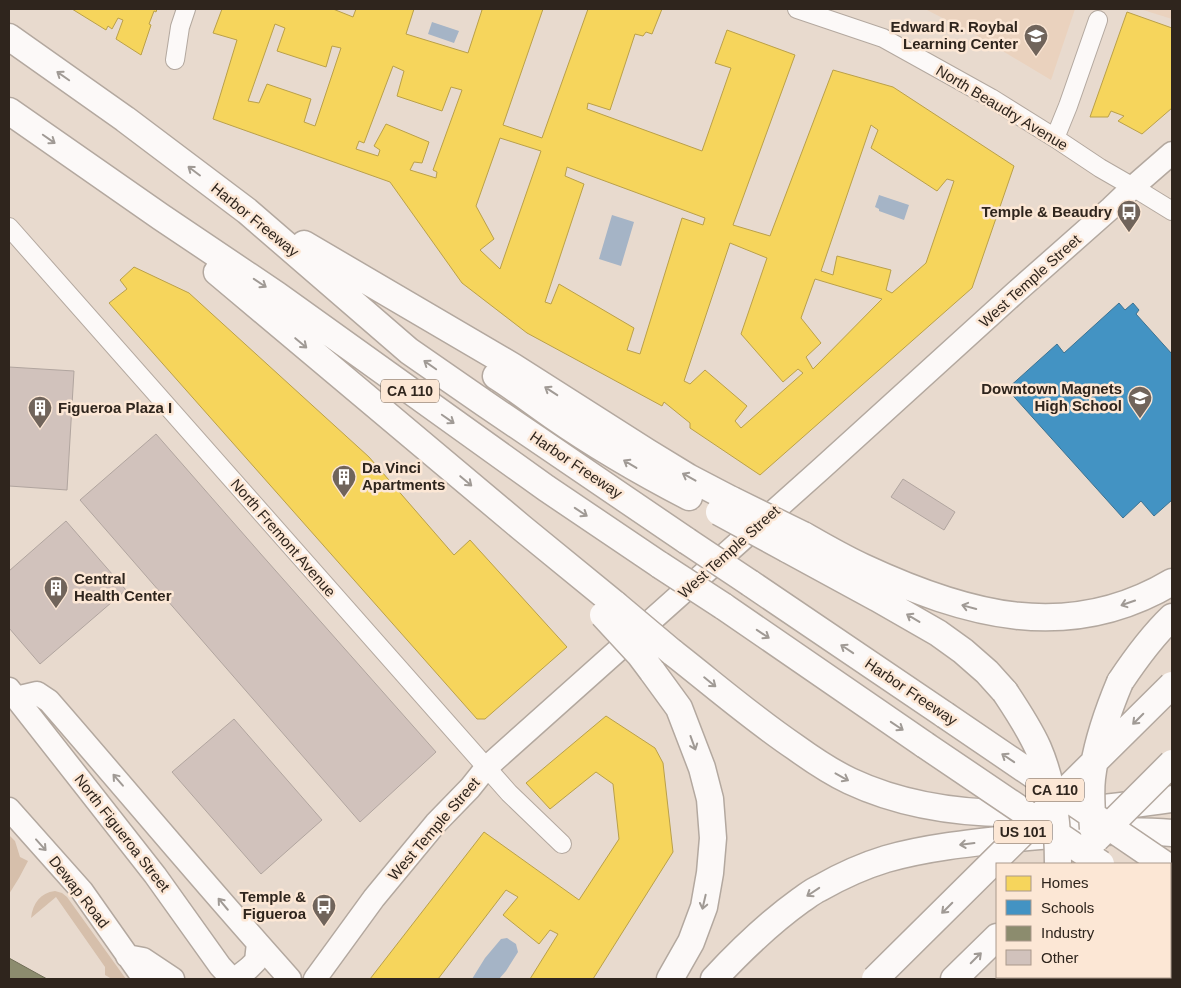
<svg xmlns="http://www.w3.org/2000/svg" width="1181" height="988" font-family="Helvetica,sans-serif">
	<rect width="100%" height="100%" fill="#e8dace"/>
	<path fill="#ead2be" d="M925 9H1075L1051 80 976 35Z
		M1140 9H1172V19Z"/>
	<path fill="#d6bfab" d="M9 835 15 841 20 857 28 861 19 878 9 894Z
		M55 891 62 893 67 897 126 979H112L105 975V967L56 897 31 918C33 903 40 893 55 891Z"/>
	<path fill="#a5b4c6" d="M432 22 459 31 454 43 428 34Z
		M879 195 909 205 904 220 879 211V209L875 207Z
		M612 215 634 222 621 266 599 259Z
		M507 938 516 944 518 952 506 971 499 979H472L485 958 501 939Z"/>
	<path fill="#f6d55c" stroke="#baa049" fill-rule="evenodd" d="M72 9H157L156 12 154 11 149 24 151 25 141 55 116 39 123 20 118 18 112 29 108 26 106 30Z
		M222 9H333L353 17 356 9H414L406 34 468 53 482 10 479 9H543L503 125 542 138 588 9H662L652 34 646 32 643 36 635 34 610 110 588 103 587 109 702 151 731 68 715 63 727 30 795 55 733 225 770 236 833 70 893 87 1014 166 972 288 760 475 690 428V423L664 402 662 406 527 333 462 283 390 182 213 119 237 40 213 33ZM275 24 285 28 277 51 326 67 332 46 341 48 315 126 304 122 311 99 267 84 259 103 248 101ZM393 66 404 71 397 96 442 111 451 87 462 90 433 170 437 172 436 178 410 170 414 162 422 163 429 142 386 124 374 146 380 150 378 156 356 149 359 141 364 143ZM871 125 878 130 871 148 937 191 947 179 954 181 926 263 892 293 886 290 891 270 837 256 833 275 821 271ZM500 138 541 151 500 269 480 250 494 239 476 206ZM567 167 705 218 703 225 682 218 640 354 627 350 634 328 559 284 551 304 545 302 584 184 565 176ZM730 243 767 258 741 334 783 382 798 369 803 373 741 428 735 421 747 406 705 370 690 384 684 381ZM815 279 882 299 813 369 806 357 821 343 801 318Z
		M1127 12 1172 28V108L1142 134 1118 121 1124 116 1111 111 1108 117H1090Z
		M134 267 189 293 369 457 454 555 470 540 567 647 485 719H477L109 303 127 289 120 280Z
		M606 716 655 748 663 763 673 852 593 979H530L558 934 550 930 539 944 503 915 518 897 506 890 438 979H370L484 832 579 900 619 839 613 784 596 772 550 809 526 783Z"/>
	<path fill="#4393c3" stroke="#3d7291" d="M1119 303 1125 310 1133 303 1139 310 1136 314 1172 354V500L1154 516 1141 501 1123 518 1007 389 1057 344 1064 353Z"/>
	<path fill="#8c8c6e" stroke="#706d56" d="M9 958 47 979H9Z"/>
	<path fill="#d1c2bc" stroke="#b1a59f" d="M9 367 74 371 67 490 9 486Z
		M156 434 260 553 436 752 360 822 80 500Z
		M903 479 955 512 944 530 891 497Z
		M66 521 126 590 40 664 9 628V571Z
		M234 719 322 820 261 874 172 772Z"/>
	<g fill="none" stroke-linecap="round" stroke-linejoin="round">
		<defs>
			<path id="minor" d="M797 9 883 38 991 98 1055 138 1100 168 1133 187 1172 211
				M175 60 180 27 186 9
				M1055 138 1068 106 1098 20
				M9 227 509 793 562 844"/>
			<path id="major" d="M9 689 155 875 220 966 232 979
				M16 698 37 693 49 701C130 794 208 888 290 979
				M9 809 82 891 144 979
				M127 956 143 959 173 979
				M235 979 249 968 256 961 258 943
				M315 979 374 898 436 823 470 788 486 768 821 469 1016 292 1111 208 1133 187 1172 153"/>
			<path id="highway" d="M9 37 125 119 247 211 409 351 484 403 687 541
				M9 111 161 217 277 295 546 488 660 565
				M304 244 512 366 647 452 688 477 732 500
				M217 272 522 528 615 604
				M496 376C515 388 534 403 553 416 596 446 643 473 689 497
				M803 535C823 546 843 558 863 567 966 615 1068 644 1172 582
				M787 549 877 598 938 633 963 651 987 672 1005 692
				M750 583 945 715
				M723 606 925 745
				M672 652C713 684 752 718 795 747 813 760 831 772 850 781 950 828 1067 814 1172 799
				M652 671 679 708 702 768 710 799 713 838 710 873 704 907 691 942 670 979
				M1120 682C1136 658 1152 636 1172 617
				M1170 911 1172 913
				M1167 977 1170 979
				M714 979C741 950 769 923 801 900 807 896 813 891 820 888 841 876 863 866 886 859 932 846 981 842 1028 837 1076 833 1124 829 1172 833
				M954 979 997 937
				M1018 979 1020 977"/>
		</defs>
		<use href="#minor" stroke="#b3a89f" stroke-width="20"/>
		<use href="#major" stroke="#b3a89f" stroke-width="25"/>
		<use href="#highway" stroke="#b3a89f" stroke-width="29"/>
		<use href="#minor" stroke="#fcf9f8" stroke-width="18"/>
		<use href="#major" stroke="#fcf9f8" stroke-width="22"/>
		<use href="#highway" stroke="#fcf9f8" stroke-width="26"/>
		<defs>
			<path id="highway-bridge" d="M732 500 803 535
				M719 512 787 549
				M687 541 750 583
				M660 565 723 606
				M615 604 672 652
				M603 615 640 655 652 671
				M1005 692C1017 710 1029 728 1038 748 1054 785 1058 824 1058 864
				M945 715 1164 864
				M925 745 1101 864
				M1093 829C1092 812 1090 795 1092 778 1096 744 1107 713 1120 682
				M1096 839 1172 763
				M875 979 1172 685"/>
		</defs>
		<use href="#highway-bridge" stroke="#b3a89f" stroke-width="29" stroke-linecap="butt"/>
		<use href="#highway-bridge" stroke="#fcf9f8" stroke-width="26"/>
	</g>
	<defs><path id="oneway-shaft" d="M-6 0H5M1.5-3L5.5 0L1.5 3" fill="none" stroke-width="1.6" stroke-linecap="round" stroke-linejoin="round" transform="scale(1.25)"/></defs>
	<g stroke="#a09a95">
		<use href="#oneway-shaft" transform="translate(63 76) rotate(-145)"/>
		<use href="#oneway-shaft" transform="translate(49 139) rotate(35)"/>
		<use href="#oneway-shaft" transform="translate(194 171) rotate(-143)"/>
		<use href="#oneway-shaft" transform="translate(260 283) rotate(34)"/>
		<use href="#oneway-shaft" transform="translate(301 343) rotate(40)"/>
		<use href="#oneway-shaft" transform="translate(430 365) rotate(-145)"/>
		<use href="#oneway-shaft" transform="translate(551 391) rotate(-147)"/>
		<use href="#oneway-shaft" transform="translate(448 419) rotate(35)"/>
		<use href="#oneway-shaft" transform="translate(630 464) rotate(-149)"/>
		<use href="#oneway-shaft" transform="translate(689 477) rotate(-151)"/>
		<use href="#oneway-shaft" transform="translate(466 481) rotate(40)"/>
		<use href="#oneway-shaft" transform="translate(581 512) rotate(34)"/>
		<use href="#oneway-shaft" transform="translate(1128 603) rotate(161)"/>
		<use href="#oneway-shaft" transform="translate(969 607) rotate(-165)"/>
		<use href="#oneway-shaft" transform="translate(913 618) rotate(-149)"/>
		<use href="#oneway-shaft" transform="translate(763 634) rotate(34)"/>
		<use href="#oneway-shaft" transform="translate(847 649) rotate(-146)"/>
		<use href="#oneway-shaft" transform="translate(710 682) rotate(39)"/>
		<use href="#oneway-shaft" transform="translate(1138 719) rotate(135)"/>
		<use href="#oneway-shaft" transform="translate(897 726) rotate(34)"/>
		<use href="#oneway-shaft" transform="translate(693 743) rotate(70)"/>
		<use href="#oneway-shaft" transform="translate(1008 758) rotate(-146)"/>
		<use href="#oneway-shaft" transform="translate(842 777) rotate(29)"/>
		<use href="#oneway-shaft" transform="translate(118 780) rotate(-131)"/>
		<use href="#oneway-shaft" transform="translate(967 844) rotate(173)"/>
		<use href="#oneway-shaft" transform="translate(41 845) rotate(48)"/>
		<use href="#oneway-shaft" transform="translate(813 892) rotate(146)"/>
		<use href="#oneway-shaft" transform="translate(704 902) rotate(103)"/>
		<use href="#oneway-shaft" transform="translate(223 904) rotate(-130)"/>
		<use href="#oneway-shaft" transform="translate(947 908) rotate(135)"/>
		<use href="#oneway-shaft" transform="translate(976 958) rotate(-45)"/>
	</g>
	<defs>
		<symbol id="school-pin" viewBox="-11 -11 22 30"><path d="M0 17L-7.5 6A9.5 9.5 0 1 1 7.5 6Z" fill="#70645b" stroke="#fce7d5"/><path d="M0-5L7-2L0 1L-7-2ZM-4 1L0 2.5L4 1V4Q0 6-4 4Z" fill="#fff"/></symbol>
		<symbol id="bus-pin" viewBox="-11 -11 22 30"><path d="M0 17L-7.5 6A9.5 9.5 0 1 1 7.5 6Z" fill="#70645b" stroke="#fce7d5"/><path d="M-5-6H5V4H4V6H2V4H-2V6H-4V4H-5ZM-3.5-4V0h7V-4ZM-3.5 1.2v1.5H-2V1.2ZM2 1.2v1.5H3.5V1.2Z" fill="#fff"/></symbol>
		<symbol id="building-pin" viewBox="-11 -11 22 30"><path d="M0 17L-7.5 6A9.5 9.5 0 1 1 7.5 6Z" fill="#70645b" stroke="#fce7d5"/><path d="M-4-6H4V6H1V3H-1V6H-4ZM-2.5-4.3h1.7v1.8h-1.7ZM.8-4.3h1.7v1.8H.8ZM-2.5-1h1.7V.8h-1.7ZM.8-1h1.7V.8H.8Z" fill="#fff"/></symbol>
	</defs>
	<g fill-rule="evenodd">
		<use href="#school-pin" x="1022" y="22" width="28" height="38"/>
		<use href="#bus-pin" x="1115" y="198" width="28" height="38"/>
		<use href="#school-pin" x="1126" y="384" width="28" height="38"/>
		<use href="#building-pin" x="26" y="394" width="28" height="38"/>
		<use href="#building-pin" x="330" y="463" width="28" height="38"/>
		<use href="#building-pin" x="42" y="574" width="28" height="38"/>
		<use href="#bus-pin" x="310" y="892" width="28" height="38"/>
	</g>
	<g text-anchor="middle" stroke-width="5" stroke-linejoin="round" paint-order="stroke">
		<g fill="#fce7d5" stroke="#6c5f54" stroke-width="1">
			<rect x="381" y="379.5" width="58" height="23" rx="4"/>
			<rect x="1026" y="778.5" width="58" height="23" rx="4"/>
			<rect x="994" y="820.5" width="58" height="23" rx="4"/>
		</g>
		<g font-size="14" font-weight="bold" fill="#2f251d">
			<text x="410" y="396">CA 110</text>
			<text x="1055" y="795">CA 110</text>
			<text x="1023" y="837">US 101</text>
		</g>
		<g font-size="15" font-weight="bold" fill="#2f251d" stroke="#fce7d5" text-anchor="end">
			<text x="1018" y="32">Edward R. Roybal<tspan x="1018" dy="17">Learning Center</tspan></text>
			<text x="1112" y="217">Temple &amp; Beaudry</text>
			<text x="1122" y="394">Downtown Magnets<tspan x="1122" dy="17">High School</tspan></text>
			<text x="58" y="413" text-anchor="start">Figueroa Plaza I</text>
			<text x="362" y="473" text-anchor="start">Da Vinci<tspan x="362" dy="17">Apartments</tspan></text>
			<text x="74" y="584" text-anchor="start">Central<tspan x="74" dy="17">Health Center</tspan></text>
			<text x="306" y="902">Temple &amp;<tspan x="306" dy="17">Figueroa</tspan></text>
		</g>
		<g font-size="15" fill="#2f251d" stroke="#fce7d5">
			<text transform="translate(1002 108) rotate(31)" y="5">North Beaudry Avenue</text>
			<text transform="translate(255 220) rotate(39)" y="5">Harbor Freeway</text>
			<text transform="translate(1030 281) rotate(-42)" y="5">West Temple Street</text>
			<text transform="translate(576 465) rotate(34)" y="5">Harbor Freeway</text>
			<text transform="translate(283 538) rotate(49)" y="5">North Fremont Avenue</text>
			<text transform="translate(729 552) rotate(-42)" y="5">West Temple Street</text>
			<text transform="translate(911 692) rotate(34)" y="5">Harbor Freeway</text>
			<text transform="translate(434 829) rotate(-49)" y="5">West Temple Street</text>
			<text transform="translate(122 833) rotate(52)" y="5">North Figueroa Street</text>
			<text transform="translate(79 892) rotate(52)" y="5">Dewap Road</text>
		</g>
	</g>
	<rect width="1181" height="988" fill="none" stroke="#2f251d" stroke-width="20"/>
	<rect x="996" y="863" width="175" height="115" fill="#fce7d5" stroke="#aa998b"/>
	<rect x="1006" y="876" width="25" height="15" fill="#f6d55c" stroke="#aa998b"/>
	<text x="1041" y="888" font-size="15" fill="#2f251d">Homes</text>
	<rect x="1006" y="900" width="25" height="15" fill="#4393c3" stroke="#aa998b"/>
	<text x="1041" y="913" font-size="15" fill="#2f251d">Schools</text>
	<rect x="1006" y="926" width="25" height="15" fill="#8c8c6e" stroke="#aa998b"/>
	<text x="1041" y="938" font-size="15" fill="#2f251d">Industry</text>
	<rect x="1006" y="950" width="25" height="15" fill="#d1c2bc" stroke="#aa998b"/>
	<text x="1041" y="963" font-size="15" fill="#2f251d">Other</text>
</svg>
